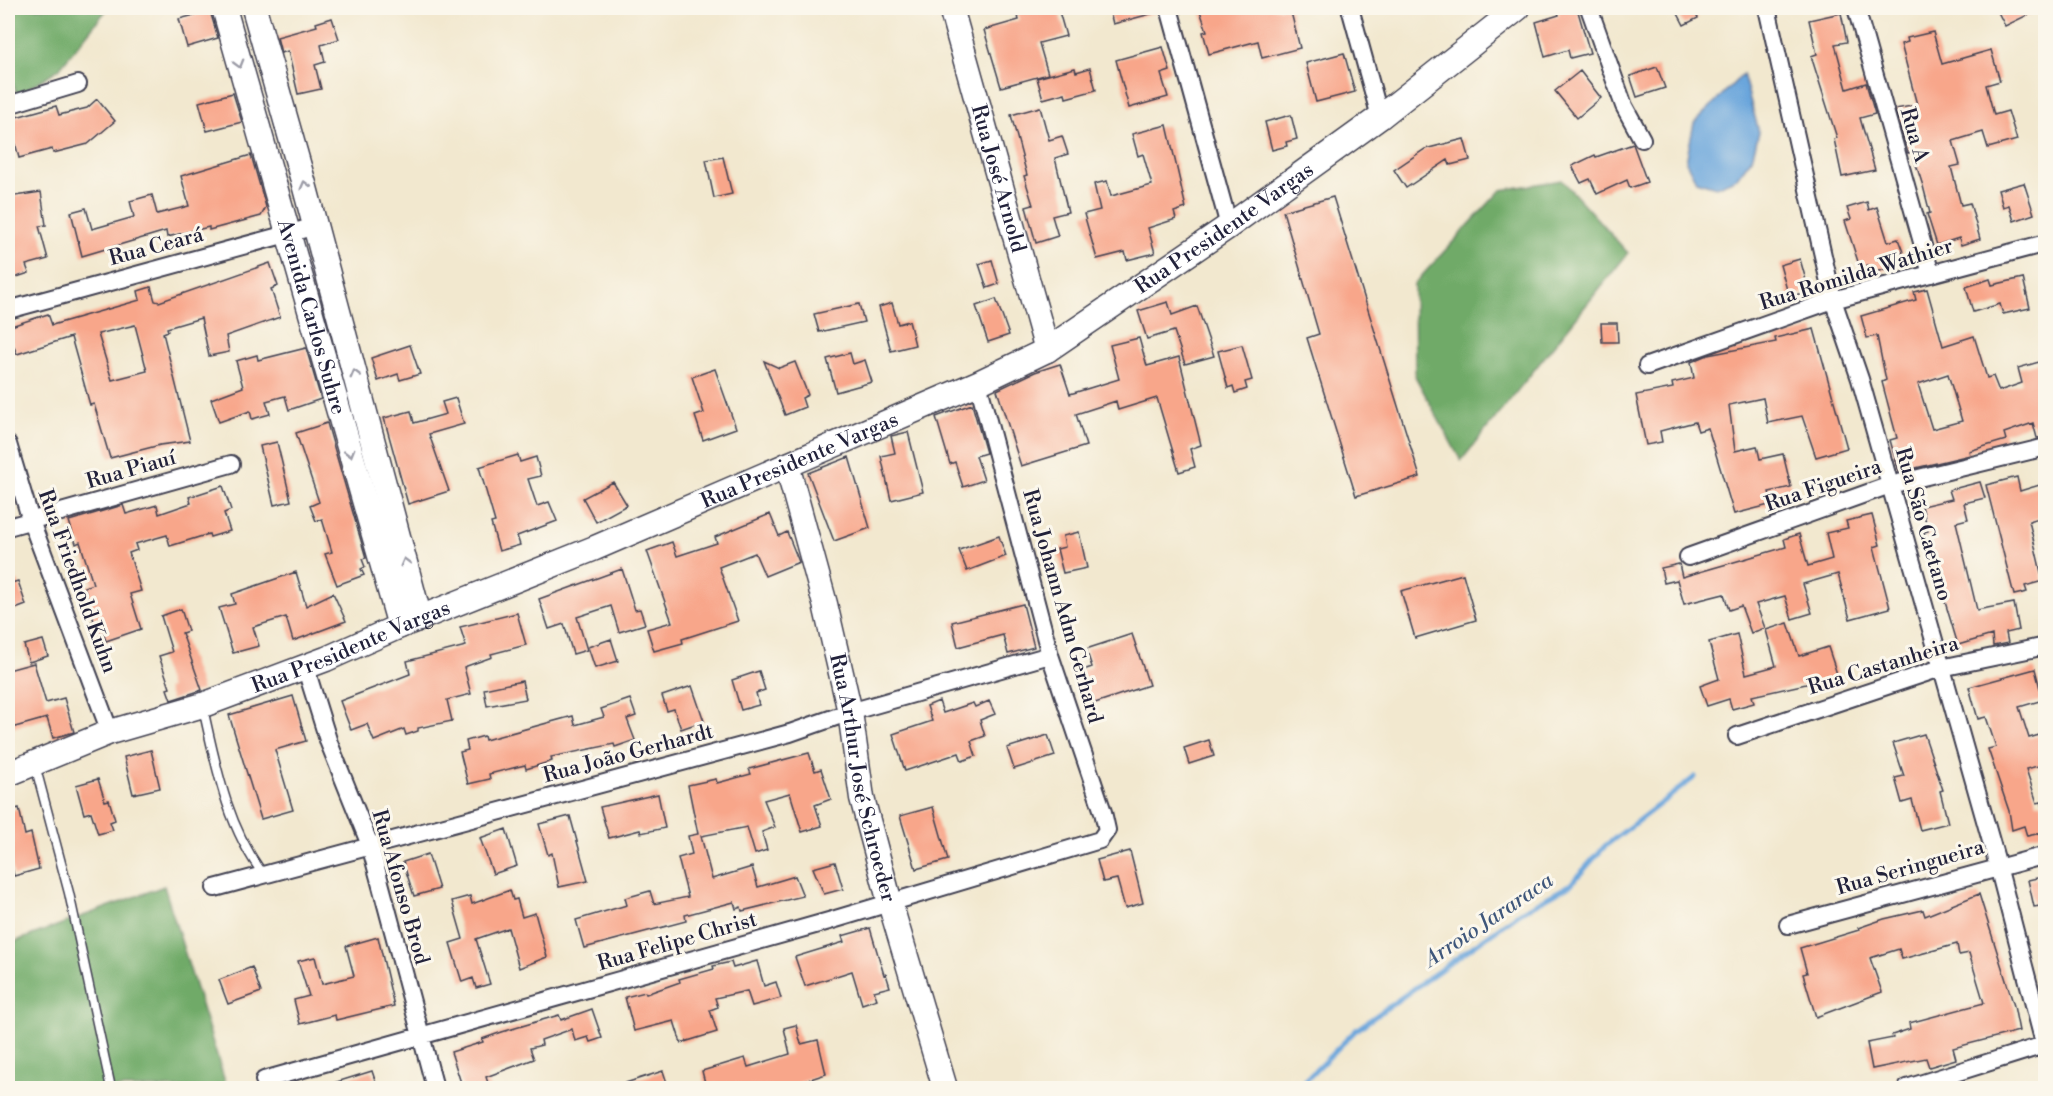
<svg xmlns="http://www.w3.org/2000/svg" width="2053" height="1096" font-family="'Libre Bodoni',serif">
	<rect width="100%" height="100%" fill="#fbf7ec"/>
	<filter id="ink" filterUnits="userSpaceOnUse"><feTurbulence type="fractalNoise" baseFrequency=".0167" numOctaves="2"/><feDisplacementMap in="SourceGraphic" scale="12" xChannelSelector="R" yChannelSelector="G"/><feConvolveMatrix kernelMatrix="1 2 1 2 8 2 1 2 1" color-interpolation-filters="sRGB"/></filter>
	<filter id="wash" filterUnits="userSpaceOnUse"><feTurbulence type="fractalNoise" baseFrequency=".008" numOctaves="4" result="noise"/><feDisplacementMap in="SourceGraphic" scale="24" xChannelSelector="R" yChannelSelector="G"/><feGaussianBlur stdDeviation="1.35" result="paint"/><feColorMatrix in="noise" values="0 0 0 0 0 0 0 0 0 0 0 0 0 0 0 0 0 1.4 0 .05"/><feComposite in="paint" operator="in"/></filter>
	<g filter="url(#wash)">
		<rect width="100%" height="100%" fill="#f2e8cf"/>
		<path fill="#6faa68" stroke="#486652" stroke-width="1.5" d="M8 8H108L59 69 18 95 8 74Z
			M1562 180 1628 253 1461 461 1415 376 1414 284 1501 190Z
			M164 886 227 1088H8V944Z"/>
		<path fill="#6ba6dc" stroke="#46648c" stroke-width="1.5" d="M1743 74 1759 132 1752 158 1737 178 1716 187 1696 181 1686 162 1694 123Z"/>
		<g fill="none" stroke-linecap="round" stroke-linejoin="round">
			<path stroke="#6ba6dc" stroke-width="5" d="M1298 1088 1356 1030 1521 912 1570 885 1605 846 1695 777"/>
		</g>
		<g id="blocks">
			<path fill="#f8a68a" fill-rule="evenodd" d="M1016 8H1058L1066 36 1039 43 1048 74 1001 87 984 30 1019 20Z
				M1109 8H1157L1158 12 1113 24Z
				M1199 8H1290L1300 48 1262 58 1258 41 1209 54 1203 32 1207 31Z
				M1557 8H1577L1590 53 1570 58 1568 50 1545 57 1536 22 1559 15Z
				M1675 8H1693L1698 18 1684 25Z
				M1996 8H2042L2005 26Z
				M210 11 218 38 187 47 179 19Z
				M1841 13 1847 42 1835 44 1847 89 1866 83 1875 114 1860 118 1875 170 1842 177 1834 139 1837 138 1811 56 1817 54 1809 20Z
				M332 18 339 39 321 45 325 62 315 65 321 89 298 94 288 51 281 53 277 37 317 26 316 23Z
				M1933 32 1942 64 1991 50 2000 81 1986 85 1994 115 2008 111 2017 140 1988 148 1983 132 1953 141 1960 165 1951 167 1961 205 1970 203 1980 239 1961 245 1959 238 1937 245 1927 214 1930 213 1923 186 1912 152 1908 153 1895 109 1917 105 1901 44 1908 42 1907 38Z
				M1163 47 1170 71 1161 74 1168 97 1129 108 1116 60Z
				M1344 53 1355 92 1316 102 1306 63Z
				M1657 67 1665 88 1637 97 1630 76Z
				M1075 68 1076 72 1090 68 1096 90 1066 98 1065 93 1043 99 1037 78Z
				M1580 71 1601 98 1577 118 1555 91Z
				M233 93 242 122 207 131 199 102Z
				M97 99 115 121 88 144 53 153 52 149 19 158 9 119 56 106 59 115 87 108Z
				M1040 107 1049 140 1062 136 1068 154 1055 158 1068 212 1052 216 1058 236 1036 243 1026 207 1033 205 1024 176 1027 175 1011 115Z
				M1291 115 1297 139 1286 142 1287 146 1272 150 1265 122Z
				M1167 125 1186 208 1174 212 1176 219 1148 228 1155 253 1127 260 1125 252 1097 259 1084 214 1100 210 1094 184 1107 181 1111 196 1152 185 1143 154 1138 156 1132 134Z
				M1464 139 1470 160 1450 165 1448 160 1406 188 1394 170 1425 149Z
				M1633 144 1647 182 1630 188 1627 180 1597 194 1590 179 1581 183 1572 166 1595 155 1596 157Z
				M251 155 266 207 261 216 209 230V227L167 237 166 231 82 256 71 212 86 208 92 229 134 217 130 201 152 195 157 214 189 206 181 176Z
				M723 157 732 194 714 198 706 160Z
				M2024 183 2034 214 2014 221 2009 205 2003 207 1998 190Z
				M41 192 46 225 39 226 48 259 26 265 29 273 8 280V197Z
				M1333 197 1420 477 1356 496 1307 338 1319 334 1283 211Z
				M1867 202 1869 210 1877 207 1888 242 1898 239 1903 252 1895 255 1898 265 1871 274 1868 265 1860 268 1845 221 1851 219 1847 208Z
				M1800 259 1809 291 1789 297 1780 265Z
				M992 260 999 284 987 288 979 264Z
				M270 263 278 286 271 289 280 317 226 336 229 352 209 356 201 318 167 328 168 331 163 333 190 441 160 445 110 458 94 404 90 405 71 337 17 354 8 333V327L48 314 52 325 140 300 138 291 151 287 155 301 159 302ZM135 325 147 371 112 380 98 334Z
				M2023 278 2030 308 2003 314 2000 304 1973 312 1966 287 1990 279 1992 285Z
				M1927 289 1943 346 1974 336 1987 378 1993 376 1999 391 2022 383 2018 368 2046 360V437L2037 438 2033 423 2004 433 2006 440 1969 451 1970 455 1899 472 1890 440 1897 438 1882 382 1886 380 1877 336 1867 338 1861 316 1916 300 1914 292ZM1948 374 1962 421 1932 429 1918 384Z
				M996 299 1009 335 988 342 976 306Z
				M1168 302 1172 315 1197 306 1214 356 1185 364 1174 331 1147 339 1138 311Z
				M892 303 898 324 909 321 915 345 891 351 879 307Z
				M859 304 864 322 819 332 814 314Z
				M1601 323H1617L1618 342H1602Z
				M1814 329 1847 448 1816 457 1802 416 1768 423 1763 398 1729 405 1735 451 1757 446 1760 459 1783 454 1791 487 1769 492 1773 504 1734 514 1708 428 1698 431 1695 422 1660 431 1662 442 1646 445 1636 395 1673 388 1672 383 1694 378 1691 362 1708 355 1776 342 1775 338Z
				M1139 338 1147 366 1179 357 1201 445 1190 449 1195 467 1179 472 1157 398 1118 410 1116 401 1076 414 1086 446 1021 466 997 390 1035 372 1060 364 1070 394 1119 379 1110 345Z
				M410 345 420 374 400 380 398 374 378 381 371 358Z
				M1242 345 1252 380 1245 382 1247 389 1235 393 1233 386 1228 388 1218 351Z
				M306 348 321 399 289 410 285 396 266 401 270 414 252 419 250 411 219 422 211 399 243 387 236 361 257 355 258 360Z
				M850 353 853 364 865 360 872 382 836 392 827 359Z
				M764 361 779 368 795 362 808 395 802 398 805 407 785 415Z
				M715 369 736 428 703 440 695 416 704 413 692 377Z
				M456 398 464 424 429 434 449 491 408 504 384 418 411 411 414 423 446 414 442 402Z
				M972 404 986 453 976 456 984 480 963 487 955 462 950 464 936 417Z
				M327 423 366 558 362 559 365 567 361 569 364 575 337 585 325 554 332 552 322 519 316 521 310 506 319 502 296 433Z
				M908 432 923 492 891 500 881 456 895 453 891 436Z
				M277 442 291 501 274 505 260 446Z
				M518 455 520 462 536 457 541 476 528 479 537 506 549 502 557 521 517 536 520 545 499 551 491 523 495 522 479 467Z
				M849 457 870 528 834 541 808 473Z
				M2017 477 2020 491 2046 483V516L2029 521 2043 581 2025 586 2027 592 2014 595 1986 485Z
				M613 482 627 505 596 522 583 498Z
				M1980 482 1985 498 1964 503 1968 519 1956 522 1977 610 2014 603 2019 630 2006 633 2008 643 1993 646 1992 635 1958 645 1924 532 1928 531 1922 506 1952 499 1949 490Z
				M223 486 231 510 224 513 230 531 210 537 209 534 170 546 167 535 135 544 137 550 129 553 141 591 130 594 141 629 106 641 103 633 92 637 88 623 94 621 84 587 93 584 80 542 76 544 69 521 123 505 126 514 157 505 159 514 191 503 189 497Z
				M770 514 779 536 787 532 799 562 765 576 755 553 719 567 738 621 682 639 683 643 654 651 647 629 672 622 647 551 672 542 677 556 717 543 715 537Z
				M1872 515 1880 545 1874 547 1890 608 1850 619 1838 574 1803 584 1812 613 1792 619 1785 596 1756 604 1765 628 1751 633 1741 606 1729 610 1724 594 1684 604 1677 580 1664 583 1661 568 1679 564 1682 577 1786 547 1784 539 1799 534 1808 566 1832 559 1826 533 1848 528 1846 521Z
				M1079 532 1087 568 1063 573 1057 549 1065 547 1063 536Z
				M999 536 1006 556 967 571 959 550Z
				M622 569 635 610 640 609 645 624 619 632 611 606 577 617 587 650 573 654 564 624 549 629 539 599Z
				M296 572 306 606 333 593 346 621 293 641 286 617 253 627 259 646 233 653 219 608 235 604 232 594Z
				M1463 574 1476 620 1415 638 1401 591Z
				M18 581 26 605 8 612V584Z
				M1023 604 1034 647 1008 654 1003 635 958 647 952 622Z
				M181 609 188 631 182 633 202 690 171 700 167 689 170 688 159 656 172 652 161 616Z
				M517 613 526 645 491 654 492 657 464 667 471 694 447 700 452 721 418 728V731L406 735 404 729 374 741 367 724 351 730 340 701 410 674 407 661 466 646 460 627Z
				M1788 623 1799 656 1828 647 1838 677 1752 696 1754 703 1732 709 1729 699 1707 706 1700 686 1719 679 1709 642 1737 634 1746 674 1776 666 1766 630Z
				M1132 634 1149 685 1086 706 1075 673 1092 667 1086 649Z
				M611 639 618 661 595 668 588 647Z
				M43 640 48 656 29 662 24 645Z
				M34 663 46 703 64 698 74 732 53 738 47 718 8 729V670Z
				M2035 669 2043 700 2019 707 2029 738 2046 733V764L2026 769 2037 803 2042 802 2046 832 2027 836 2024 826 2012 830 2009 811 1988 749 1996 747 1986 717 1978 719 1969 687Z
				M759 671 765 690 756 693 759 705 741 710 732 680Z
				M522 681 526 699 487 706 484 689Z
				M692 686 704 721 681 729 674 709 667 711 662 696Z
				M293 696 306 741 275 750 293 810 261 819 229 715Z
				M630 699 636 716 627 719 635 740 615 747 614 744 551 757 552 761 526 769 525 765 489 774 490 779 468 784 460 752 468 750 466 741 484 736 485 740 573 716 575 725 604 717 601 709Z
				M939 701 943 713 973 703 975 707 989 701 995 714 980 720 985 736 971 741 976 756 962 761 959 753 905 771 893 734 932 721 927 706Z
				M1924 734 1943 790 1940 791 1948 823 1920 830 1912 800 1902 803 1895 778 1904 776 1893 743Z
				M1048 735 1055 756 1014 769 1007 748Z
				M1209 740 1214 756 1189 764 1184 748Z
				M151 750 160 788 133 794 124 757Z
				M809 753 815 771 821 769 831 799 815 805 822 826 802 832 790 793 764 800 775 827 762 832 767 850 755 854 747 827 701 836 712 879 752 867 758 887 795 876 803 896 742 911 741 907 736 909 734 902 685 915 686 921 584 948 576 920 627 905 625 898 650 891 654 904 688 897 678 858 692 854 688 836 698 834 688 785 716 779 717 783 751 774 749 769Z
				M98 779 105 801 109 800 115 820 110 822 113 830 98 834 91 812 84 814 76 785Z
				M658 794 665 828 641 833 640 830 609 838 600 807Z
				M933 807 948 860 916 869 900 816Z
				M19 808 25 835 31 833 39 869 14 876 8 852V811Z
				M570 816 588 881 559 887 552 853 548 855 539 824Z
				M506 829 517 866 493 874 480 838Z
				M1130 851 1143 903 1125 908 1117 879 1103 882 1097 860Z
				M428 854 439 889 414 896 403 862Z
				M835 862 843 889 824 894 813 868Z
				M2046 876V905L2034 907 2028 880Z
				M510 890 513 900 517 899 522 917 535 913 547 957 519 968 508 928 476 939 490 984 476 988 473 978 462 982 450 943 463 939 452 901 470 896 472 904Z
				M1979 894 2014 1006 2019 1031 1953 1048 1956 1059 1929 1067 1926 1058 1872 1069 1867 1043 1893 1038 1892 1035 1910 1029 1909 1023 1984 1003 1969 953 1959 955 1957 944 1902 959 1899 949 1870 958 1882 992 1816 1017 1803 974 1807 973 1800 948 1859 930 1858 928 1884 919 1923 910 1925 916Z
				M870 928 884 975 886 974 890 987 874 991 877 999 862 1004 852 971 805 986 795 957 844 942 842 936Z
				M378 937 394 1006 336 1020 335 1015 300 1024 294 1000 309 996 298 961 315 957 322 984 354 976 346 946Z
				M757 961 764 986 776 982 781 998 752 1006 747 991 715 998 718 1007 710 1010 717 1032 681 1043 674 1021 634 1031 625 997 645 992 646 994 680 982 679 979 714 969 713 966 731 962 733 968Z
				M252 967 261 992 228 1004 219 980Z
				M592 1009 602 1038 590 1042 588 1037 575 1041 572 1029 541 1040 542 1045 530 1048 534 1059 486 1077 490 1089H463L451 1052 483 1042 482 1039 502 1032 559 1015 561 1020Z
				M796 1025 801 1044 818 1040 826 1074 780 1089H720L718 1083 706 1087 702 1071 745 1058 748 1067 790 1054 784 1028Z
				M372 1071 378 1089H327V1085Z
				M663 1071 669 1089H617L616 1086Z"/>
		</g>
	</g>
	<g filter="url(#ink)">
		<use href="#blocks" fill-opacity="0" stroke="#414051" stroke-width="1.5"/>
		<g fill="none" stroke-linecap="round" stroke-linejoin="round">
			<defs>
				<path id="lane" d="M203 708C216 766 227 827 264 875
					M35 765 69 893 111 1088"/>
				<path id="street" d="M1169 8 1229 226
					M1350 8 1380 117
					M1589 8 1624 106 1642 139
					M1767 8 1833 300 1860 379 1998 866 2046 1051
					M1856 8 1931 274
					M8 105 78 84
					M8 310 316 226
					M1647 366 1833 300 2046 243
					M8 444 31 521 110 732
					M8 527 231 464
					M1688 557 1890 485 2046 447
					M305 666 329 743 370 845 435 1088
					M1737 736 1941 668 2046 646
					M215 888 790 733 850 712 1050 655
					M1788 925 2046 855
					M264 1080 829 921 1100 840 1107 830 1103 812 1050 655 978 383
					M1907 1088 2044 1045"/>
				<g id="secondary">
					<path id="s1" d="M224 8 400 626"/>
					<path d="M254 8 304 184 420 619"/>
					<path id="s2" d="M951 8 1047 350"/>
					<path id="s3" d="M787 465 825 604 850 712 862 798 890 903 945 1088"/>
					<path id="s4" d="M8 774 110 732 203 705 326 659 400 626 595 548 978 383 1047 350 1229 226 1380 117 1518 8"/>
				</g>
			</defs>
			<use href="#lane" stroke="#414051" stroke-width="11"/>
			<use href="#street" stroke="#414051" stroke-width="20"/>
			<use href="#secondary" stroke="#414051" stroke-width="27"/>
			<use href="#lane" stroke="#fff" stroke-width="8"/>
			<use href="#street" stroke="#fff" stroke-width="16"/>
			<use href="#secondary" stroke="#fff" stroke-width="24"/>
		</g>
		<defs><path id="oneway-chevron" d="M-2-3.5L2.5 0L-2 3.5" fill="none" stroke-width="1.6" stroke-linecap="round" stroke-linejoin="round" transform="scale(1.5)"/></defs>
		<g stroke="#9c9ca7">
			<use href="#oneway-chevron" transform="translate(239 64) rotate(74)"/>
			<use href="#oneway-chevron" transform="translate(305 185) rotate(-105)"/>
			<use href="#oneway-chevron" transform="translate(355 374) rotate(-105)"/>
			<use href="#oneway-chevron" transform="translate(350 453) rotate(74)"/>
			<use href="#oneway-chevron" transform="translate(405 562) rotate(-105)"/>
		</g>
	</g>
	<g text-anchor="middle" stroke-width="6" stroke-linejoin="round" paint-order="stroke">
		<g font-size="21" fill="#22223b" stroke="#fbf7ec">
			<text transform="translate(1915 135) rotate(74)" y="7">Rua A</text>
			<text dy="7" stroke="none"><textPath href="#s2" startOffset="177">Rua José Arnold</textPath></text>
			<text dy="7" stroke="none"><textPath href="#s4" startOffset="1338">Rua Presidente Vargas</textPath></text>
			<text transform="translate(156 246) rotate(-15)" y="7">Rua Ceará</text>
			<text transform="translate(1856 274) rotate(-17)" y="7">Rua Romilda Wathier</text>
			<text dy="7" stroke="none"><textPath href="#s1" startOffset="321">Avenida Carlos Suhre</textPath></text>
			<text dy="7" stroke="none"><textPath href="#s4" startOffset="852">Rua Presidente Vargas</textPath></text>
			<text transform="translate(131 469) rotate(-16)" y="7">Rua Piauí</text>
			<text transform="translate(1823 485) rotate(-19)" y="7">Rua Figueira</text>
			<text transform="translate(1924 524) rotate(74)" y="7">Rua São Caetano</text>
			<text transform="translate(78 581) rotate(70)" y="7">Rua Friedhold Kuhn</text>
			<text transform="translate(1063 606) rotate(74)" y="7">Rua Johann Adm Gerhard</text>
			<text dy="7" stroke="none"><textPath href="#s4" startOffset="366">Rua Presidente Vargas</textPath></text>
			<text transform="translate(1883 665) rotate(-17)" y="7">Rua Castanheira</text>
			<text transform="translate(628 753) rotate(-15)" y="7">Rua João Gerhardt</text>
			<text dy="7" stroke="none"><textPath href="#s3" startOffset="322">Rua Arthur José Schroeder</textPath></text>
			<text transform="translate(1910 867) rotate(-16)" y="7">Rua Seringueira</text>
			<text transform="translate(401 887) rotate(74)" y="7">Rua Afonso Brod</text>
			<text transform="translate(677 941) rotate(-16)" y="7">Rua Felipe Christ</text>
		</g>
		<g font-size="22" font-style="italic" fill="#3f577b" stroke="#fbf7ec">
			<text transform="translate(1488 919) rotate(-34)" y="8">Arroio Jararaca</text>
		</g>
	</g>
	<rect width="2053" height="1096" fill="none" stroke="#fbf7ec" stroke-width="30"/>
</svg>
